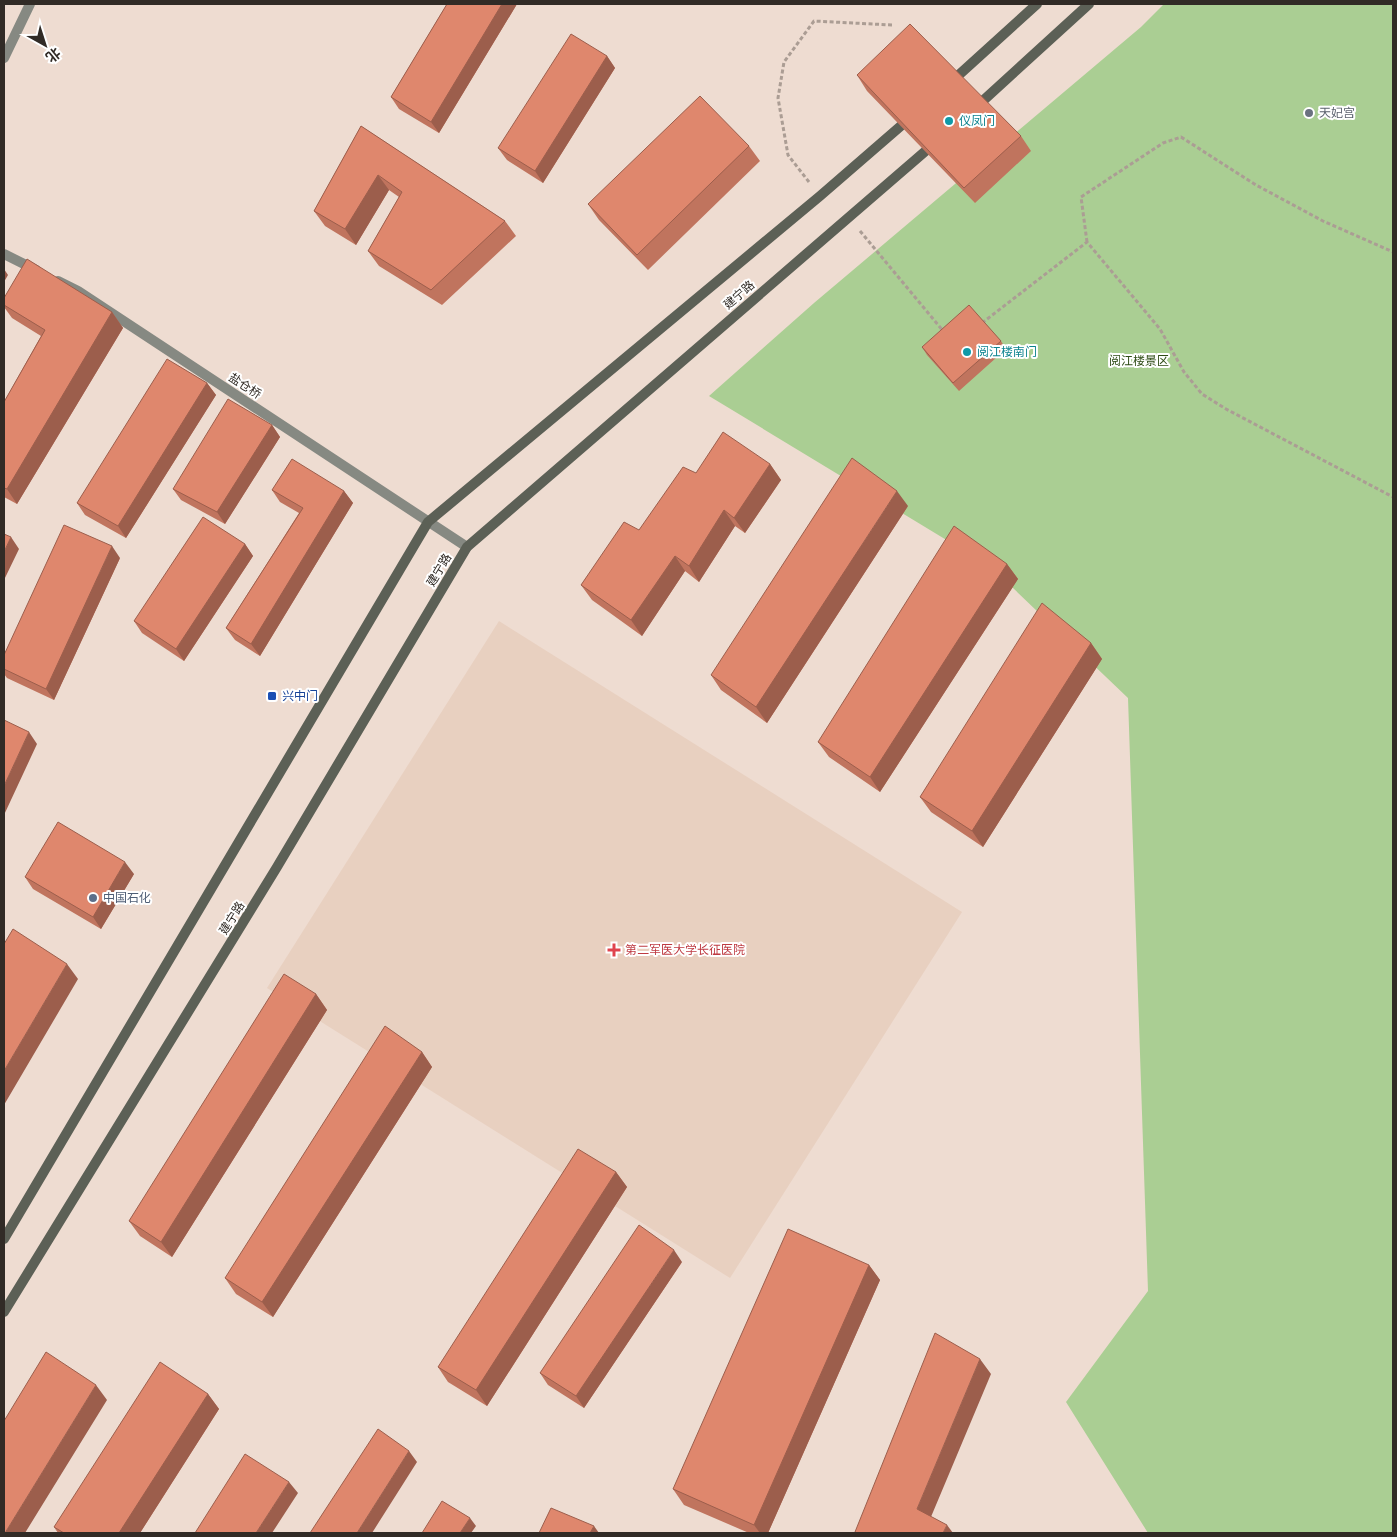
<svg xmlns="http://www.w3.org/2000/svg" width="1397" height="1537" font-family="'Noto Sans','Noto Sans SC',sans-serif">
	<rect width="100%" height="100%" fill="#eedcd1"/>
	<path fill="#e8d0c0" d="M499 621 962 912 730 1278 267 988Z"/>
	<path fill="#aace93" d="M1164 4H1393V1533H1148L1066 1402 1148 1291 1128 698 991 567 709 396 814 303 1141 27Z"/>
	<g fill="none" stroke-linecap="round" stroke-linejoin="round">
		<path stroke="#ab9d94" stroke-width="3" stroke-dasharray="4 2.5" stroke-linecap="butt" d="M809 182 788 155 778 98 784 62 814 21 892 25
			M860 231 944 332
			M1087 242 1081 197 1163 143 1181 137 1256 185 1323 221 1393 252
			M982 323 1087 242 1160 329 1184 372 1202 394 1226 409 1393 497"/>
		<path stroke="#868982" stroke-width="10" d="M4 58 30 4
			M4 254 36 270
			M58 281 78 291 467 547"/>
		<path stroke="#5c6056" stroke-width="10" d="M951 82 1037 4
			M975 108 1089 4
			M4 1239 428 522 820 196 910 118
			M4 1312 277 867 467 547 936 142"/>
	</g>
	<path fill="#c0745e" d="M447 4H517L439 133 399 109 391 97Z
		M607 56 615 68 543 183 507 160 498 148Z
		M857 75 1021 136 1031 151 975 203 867 91Z
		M361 126 505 221 516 236 442 305 379 266 368 251 399 197 389 190 356 245 325 226 314 211Z
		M749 146 760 161 648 270 599 220 588 204Z
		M4 298 112 312 123 328 17 504 4 497V402L41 336 12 318 4 307Z
		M1001 341 1006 349 959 391 927 355 922 347Z
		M207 383 216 395 126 538 85 515 77 503Z
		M272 425 280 437 225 524 181 500 173 489Z
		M770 464 781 480 745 533 735 526 699 582 685 571 642 636 592 600 581 585 639 530Z
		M272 490 344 491 353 503 260 656 235 640 226 628 299 513 280 502Z
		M908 506 767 723 721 690 711 675Z
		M245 544 253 556 184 661 142 633 134 621Z
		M120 558 54 700 7 678 4 674V655Z
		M1007 564 1018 579 880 792 829 757 818 742Z
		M1091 643 1102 659 983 847 931 812 920 797Z
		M134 874 101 929 33 889 25 877Z
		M316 994 327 1010 172 1257 140 1236 129 1221Z
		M422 1052 432 1067 273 1317 236 1294 225 1278Z
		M616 1172 627 1187 487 1406 448 1382 438 1367Z
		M682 1262 584 1408 548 1385 540 1373Z
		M869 1265 880 1280 768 1533H749L684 1505 673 1489Z
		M208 1394 219 1409 140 1533H58L54 1527Z"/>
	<path fill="#9c5e4c" d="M502 4H517L439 133 431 122Z
		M607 56 615 68 543 183 535 171Z
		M378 175 389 190 356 245 345 229Z
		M4 269 8 275 4 282Z
		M112 312 123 328 17 504 7 489Z
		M207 383 216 395 126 538 118 526Z
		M272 425 280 437 225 524 217 512Z
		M770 464 781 480 745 533 734 518Z
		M344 491 353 503 260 656 251 644Z
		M897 491 908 506 767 723 756 707Z
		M724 510 735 526 699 582 689 566Z
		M11 537 19 549 4 580V552Z
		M245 544 253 556 184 661 176 649Z
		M112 546 120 558 54 700 46 689Z
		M675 556 685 571 642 636 631 620Z
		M1007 564 1018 579 880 792 870 777Z
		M1091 643 1102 659 983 847 972 831Z
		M29 732 37 744 4 815V786Z
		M125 862 134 874 101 929 93 917Z
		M67 964 78 979 4 1105V1071Z
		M316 994 327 1010 172 1257 161 1242Z
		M422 1052 432 1067 273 1317 262 1302Z
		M616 1172 627 1187 487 1406 476 1390Z
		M674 1250 682 1262 584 1408 576 1396Z
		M869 1265 880 1280 768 1533H760L754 1525Z
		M980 1359 991 1374 928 1524 917 1509Z
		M96 1385 107 1400 25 1533H5Z
		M208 1394 219 1409 140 1533H119Z
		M409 1451 417 1462 372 1533H357Z
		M289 1482 298 1493 272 1533H256Z
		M470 1518 476 1526 471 1533H460Z
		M947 1525 953 1533H943Z
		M594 1526 599 1533H590Z"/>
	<path fill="#df876d" stroke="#9c5e4c" d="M447 4H502L431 122 391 97Z
		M910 24 1021 136 964 188 857 75Z
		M571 34 607 56 535 171 498 148Z
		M700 96 749 146 637 255 588 204Z
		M361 126 505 221 431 290 368 251 402 192 378 175 345 229 314 211Z
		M27 259 112 312 7 489 4 488V402L45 330 4 305V298Z
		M969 305 1001 341 953 383 922 347Z
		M167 359 207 383 118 526 77 503Z
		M228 399 272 425 217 512 173 489Z
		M723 432 770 464 734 518 724 510 689 566 675 556 631 620 581 585 624 522 639 530 683 467 696 473Z
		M852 458 897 491 756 707 711 675Z
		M292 459 344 491 251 644 226 628 303 508 272 490Z
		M203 517 245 544 176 649 134 621Z
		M64 525 112 546 46 689 4 669V655Z
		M954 526 1007 564 870 777 818 742Z
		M4 534 11 537 4 552Z
		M1042 603 1091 643 972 831 920 797Z
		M4 720 29 732 4 786Z
		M58 822 125 862 93 917 25 877Z
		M13 929 67 964 4 1071V944Z
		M284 974 316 994 161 1242 129 1221Z
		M385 1026 422 1052 262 1302 225 1278Z
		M578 1149 616 1172 476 1390 438 1367Z
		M639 1225 674 1250 576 1396 540 1373Z
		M788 1229 869 1265 754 1525 673 1489Z
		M935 1333 980 1359 917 1509 947 1525 943 1533H858L855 1532Z
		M46 1352 96 1385 5 1533H4V1421Z
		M160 1362 208 1394 119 1533H64L54 1527Z
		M378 1429 409 1451 357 1533H310Z
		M245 1454 289 1482 256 1533H195Z
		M442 1501 470 1518 460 1533H422Z
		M551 1508 594 1526 590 1533H539Z"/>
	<circle fill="#6b7280" stroke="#fff" stroke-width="2" cx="1309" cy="113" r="5"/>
	<g fill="#0f9aa8" stroke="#fff" stroke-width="2">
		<circle cx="949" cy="121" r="5"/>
		<circle cx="967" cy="352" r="5"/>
	</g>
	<rect fill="#1a4fb4" stroke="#fff" stroke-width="2" x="267" y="691" width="10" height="10" rx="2.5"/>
	<circle fill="#5c6f8a" stroke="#fff" stroke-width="2" cx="93" cy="898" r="5"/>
	<path fill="#e0444e" stroke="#fff" stroke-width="2" d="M611.5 942.5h5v5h5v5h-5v5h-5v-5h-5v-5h5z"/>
	<g text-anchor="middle" stroke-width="4" stroke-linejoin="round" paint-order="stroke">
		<g font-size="12" fill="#5b616d" stroke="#fff" text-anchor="start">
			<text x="1319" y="117">天妃宫</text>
		</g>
		<g font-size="12" fill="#0d838f" stroke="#fff" text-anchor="start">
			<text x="959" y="125">仪凤门</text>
			<text x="977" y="356">阅江楼南门</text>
		</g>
		<g font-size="12" fill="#312b26" stroke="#fff">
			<text transform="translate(739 295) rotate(-41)" y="4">建宁路</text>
			<text transform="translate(245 386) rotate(33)" y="4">盐仓桥</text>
			<text transform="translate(439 570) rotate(-59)" y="4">建宁路</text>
			<text transform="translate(232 918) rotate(-58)" y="4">建宁路</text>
		</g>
		<g font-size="12" fill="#2e4b16" stroke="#fff">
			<text x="1139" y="365">阅江楼景区</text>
		</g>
		<g font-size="12" fill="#164399" stroke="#fff" text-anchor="start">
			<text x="282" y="700">兴中门</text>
		</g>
		<g font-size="12" fill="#4e5e75" stroke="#fff" text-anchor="start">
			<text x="103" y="902">中国石化</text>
		</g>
		<g font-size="12" fill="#be3a42" stroke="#fff" text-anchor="start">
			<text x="625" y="954">第二军医大学长征医院</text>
		</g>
	</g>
	<rect width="1397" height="1537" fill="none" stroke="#312b26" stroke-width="10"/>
	<g transform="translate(45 45) rotate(141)" stroke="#ffffff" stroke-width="4" paint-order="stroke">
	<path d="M0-4L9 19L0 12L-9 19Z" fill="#312b26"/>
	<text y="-8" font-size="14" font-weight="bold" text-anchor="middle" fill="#312b26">北</text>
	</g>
</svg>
